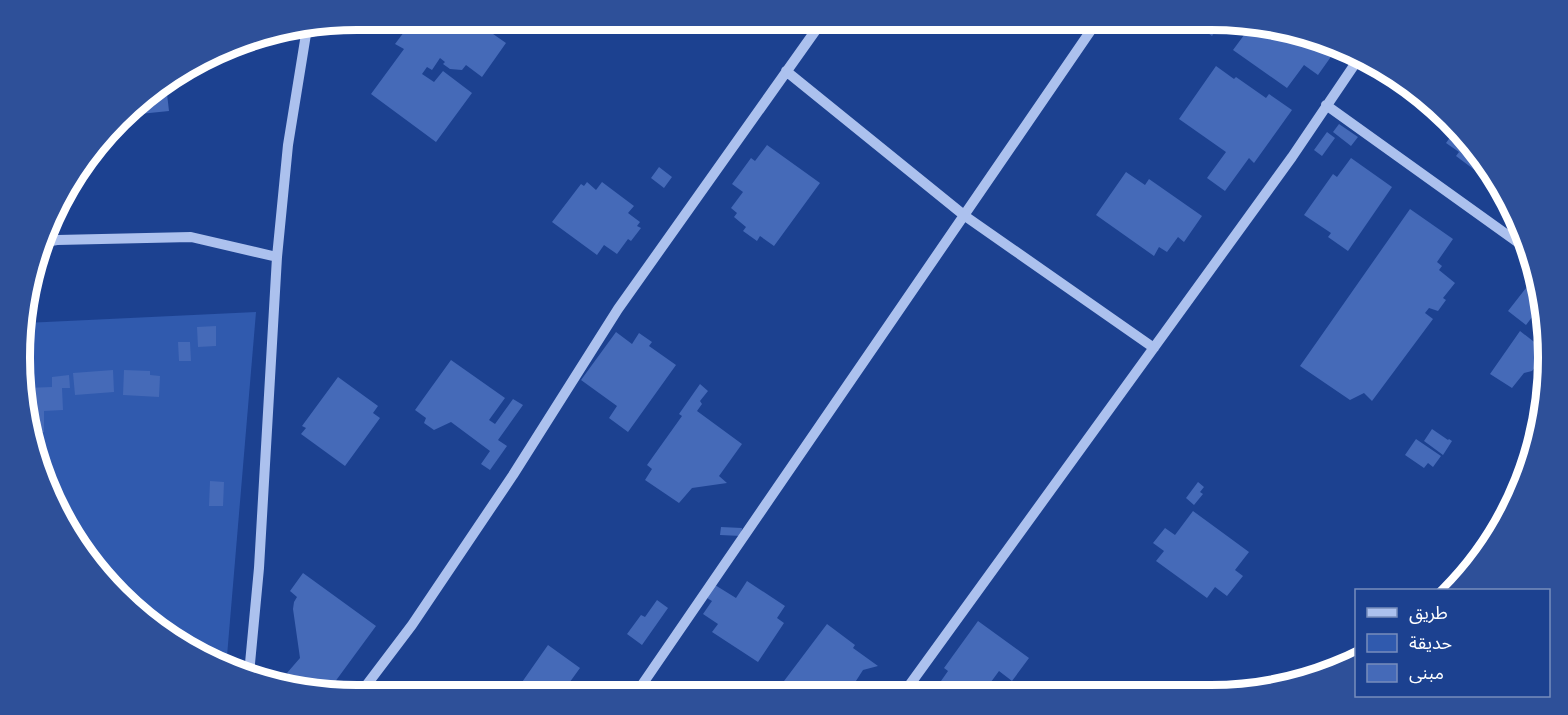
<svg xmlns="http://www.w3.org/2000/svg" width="1568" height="715" font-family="'Golos Text','Noto Sans Arabic',sans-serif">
	<rect width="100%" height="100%" fill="#1c4190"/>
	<path fill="#305aae" d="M256 312 226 668 134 611 65 526 22 402 25 323Z"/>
	<path fill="#456ab8" d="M413 20H473L506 43 482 77 466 65 462 70 450 69 443 64 445 62 440 58 432 70 427 67 422 74 434 82 443 71 472 93 436 142 371 94 404 49 395 44Z
		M1190 20H1211L1222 22 1212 36Z
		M1250 27 1322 42 1335 51 1318 75 1304 65 1287 88 1233 50Z
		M1216 66 1234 79 1236 77 1266 98 1269 94 1292 110 1254 163 1249 158 1225 191 1207 178 1226 152 1179 119Z
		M166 85 169 111 130 115 129 110 135 103Z
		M1339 124 1358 137 1351 146 1333 132Z
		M1456 129 1493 183H1492L1456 156 1459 152 1446 143Z
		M1327 132 1335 138 1322 156 1314 150Z
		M767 145 820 183 774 246 760 236 757 241 743 231 746 227 734 217 737 213 731 208 743 192 732 184 751 158 755 161Z
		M1351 158 1392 187 1348 251 1328 237 1331 233 1304 215 1333 174 1337 177Z
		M659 167 672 177 664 188 651 178Z
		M1126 172 1145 185 1149 179 1202 216 1184 242 1178 237 1167 252 1159 247 1154 256 1096 215Z
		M587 182 596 190 602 182 634 206 628 213 640 222 637 226 641 228 631 241 628 239 617 254 604 245 597 255 552 222 581 184 584 186Z
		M1410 209 1453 239 1437 262 1442 266 1439 270 1455 283 1443 298 1446 300 1438 311 1429 308 1425 313 1433 319 1372 401 1364 393 1350 400 1300 366Z
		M1530 283 1534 287 1539 308 1526 325 1508 311Z
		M216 326V346L198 347 197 327Z
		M1520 331 1547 352 1532 371 1524 373 1512 388 1490 374Z
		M616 332 632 344 639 333 652 342 649 346 676 365 628 432 609 418 617 406 581 380Z
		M178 342H190L191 361H179Z
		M451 360 505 398 489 420 495 424 513 399 523 405 498 440 507 446 490 470 481 464 490 451 451 422 434 430 424 423 426 418 415 410Z
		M113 370 114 392 75 395 73 373Z
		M124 370 150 371V375L160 376 159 397 123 395Z
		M69 375 70 388H62L63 410 44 411V432L33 433 26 412 25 388 52 387V377Z
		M338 377 378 406 373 413 380 418 345 466 301 434 306 428 302 426Z
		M700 384 708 391 700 401 702 404 697 411 742 444 719 476 727 483 692 488 679 503 645 480 652 469 647 465 682 416 679 414Z
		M1432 429 1448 440 1449 439 1452 441 1443 455 1424 441Z
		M1416 439 1441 456 1433 467 1428 463 1424 468 1405 455Z
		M210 481 224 482 223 506H209Z
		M1198 482 1204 487 1200 492 1203 494 1194 505 1186 498Z
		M1193 511 1249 552 1235 570 1243 576 1227 596 1215 587 1207 598 1156 561 1164 551 1153 543 1165 528 1175 535Z
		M721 527 742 528 741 536 720 535Z
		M303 573 376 626 329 690 298 684 299 682 287 673 300 658 293 609 294 602 297 597 290 591Z
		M747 581 785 606 777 618 784 623 758 662 712 632 718 624 703 614 712 601 707 598 715 585 736 598Z
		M657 600 668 608 642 645 627 634 641 615 645 617Z
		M978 621 1029 658 1012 681 999 671 983 693H969L963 689 960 694H958L941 681 948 671 944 668Z
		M827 624 855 645 853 648 878 666 863 670 854 684 848 681 838 694H794L781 685Z
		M548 645 580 668 567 686 569 688 564 695H513Z"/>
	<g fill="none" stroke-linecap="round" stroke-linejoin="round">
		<path stroke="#acc1ee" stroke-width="10" d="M786 71 965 216 1154 348
			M1326 105 1527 249
			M45 242 57 240 191 237 277 257
			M249 674 259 568 277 257 288 145 307 28
			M903 694 1292 157 1359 58
			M359 695 412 625 513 475 618 309 823 20
			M635 695 1098 20"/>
	</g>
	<path d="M0 0H1568V715H0ZM357 30H1211A327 327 0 0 1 1538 357V358A327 327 0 0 1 1211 685H357A327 327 0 0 1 30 358V357A327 327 0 0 1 357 30Z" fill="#2e5099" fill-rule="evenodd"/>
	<path fill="none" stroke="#fff" stroke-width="8" d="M357 30H1211A327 327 0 0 1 1538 357V358A327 327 0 0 1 1211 685H357A327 327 0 0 1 30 358V357A327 327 0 0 1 357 30Z"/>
	<rect x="1355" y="589" width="195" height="108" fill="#1c4190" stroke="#778dbc" stroke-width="1.5"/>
	<rect x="1367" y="608" width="30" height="9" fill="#acc1ee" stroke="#778dbc" stroke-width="1.5"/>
	<text x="1409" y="619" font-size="18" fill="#ffffff">طريق</text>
	<rect x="1367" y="634" width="30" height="18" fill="#305aae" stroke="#778dbc" stroke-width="1.5"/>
	<text x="1409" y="649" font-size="18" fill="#ffffff">حديقة</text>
	<rect x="1367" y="664" width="30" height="18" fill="#456ab8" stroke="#778dbc" stroke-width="1.5"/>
	<text x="1409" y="679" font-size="18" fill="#ffffff">مبنى</text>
</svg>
